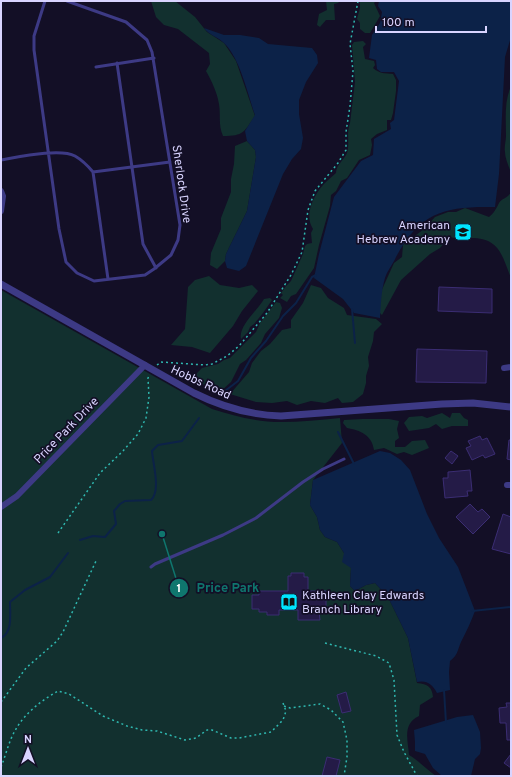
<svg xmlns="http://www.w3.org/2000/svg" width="512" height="777" font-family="Overpass,sans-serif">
	<rect width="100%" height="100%" fill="#130f26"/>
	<path fill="#12302f" d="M151 1H175L195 17 207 32 224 43 236 61 255 116C244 132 244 136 223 136 218 124 221 116 219 104 217 92 212 82 206 71L210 64 209 53 178 29 164 25 156 17Z
		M326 1H340L338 3 334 4 335 20H326L320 27 317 25 319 14 327 10Z
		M360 1H376L374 3 380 16 370 33H365L360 29V23L357 19 360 8Z
		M363 41 366 44 363 47 365 59 374 61 375 65 373 68C380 74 384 73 393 74L396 80V91L393 113 391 120H387V130L377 134 371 139 372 145 370 155 359 160 347 178 341 181 336 191 331 195 330 206 319 245 314 268 296 294 291 296 287 302 280 298 283 295 281 293 286 286 291 281 303 254 305 246 307 244 312 243 311 233 313 229C303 214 315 192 327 181 330 178 333 176 336 173 336 165 344 160 347 153 350 143 346 133 350 123L355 82 352 45 354 42Z
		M511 86V173C509 166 505 159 505 152 504 147 506 141 506 136 506 119 504 102 511 86Z
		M247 141 255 150 256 157 247 211 226 254 225 261 217 269 210 265 211 253 221 229V218L231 192V179L234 164 235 146Z
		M511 192V278C502 256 500 238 471 238 463 238 457 239 449 237L440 248 430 254 401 280 382 315 374 307 394 263 402 257 403 245 424 229 435 217 448 212H456L465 208 489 217C494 213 496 209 499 203 502 198 508 198 511 192Z
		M209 276 220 285 239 288 252 285 258 291 242 311 233 326 210 353 192 347 171 345 185 329 188 287 195 280Z
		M311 285 321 288 328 298 344 308 347 315 376 319 382 324 374 332 373 341 368 357 369 366 366 376V383L363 394 353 402 342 403 338 398 325 403 311 401 297 405 287 401 272 403 256 402 230 394 249 372 252 363 261 351 270 344 282 330 291 328V320L303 303Z
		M1 290 212 409C234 416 257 422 281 422 301 422 320 420 340 418L342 443 313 480 310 505 317 517 320 530 325 537 337 542 344 553 351 568 350 586 355 591 366 585 375 583 388 597 408 638 417 683C428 684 432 687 433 697L420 705 419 716C402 724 408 740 409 755 419 761 426 769 436 776H1Z
		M270 298 272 300 263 313 254 324 250 327 248 332 241 339C238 326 258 310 264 299Z
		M276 302 280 303 282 308 279 318 265 334 261 343 246 360 240 364 231 382 220 392 212 393 206 386 197 380 196 374 202 368 218 364 224 360 230 358 256 332 260 323Z
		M442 413 450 418 452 413H460L464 418 468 420V426H452L442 429 436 424 429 428 409 431 404 423 409 417 422 416 427 418Z
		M363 419H389L399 421 397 429 399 438 395 441V447H405L412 441 425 440 429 448 412 455 404 452 397 454 384 448 374 450C372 435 360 430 347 428L343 423 344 420Z"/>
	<path fill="#0c2248" d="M379 1H511V37L505 57 499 174 495 207C447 206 420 211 396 257 393 264 387 271 385 278 381 291 381 305 380 318L354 313 343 299 314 278 319 254 334 197 361 161 373 155 374 139 391 129 390 123 394 120 399 81 394 72H381L377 69 376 60 369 58 372 35 380 23 382 12 378 6Z
		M204 28 224 35H240L259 38 268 44 312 48 317 55 318 63 306 82 299 100V114L303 138 301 149 292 159 283 174 246 266 239 271 227 268 225 261 226 254 247 211 256 157 255 150 247 141 245 131 255 115C248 95 240 58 224 43 218 37 209 35 204 28Z
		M380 451 390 453 401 460 410 470 427 514 439 538 458 567 475 611C471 622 466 632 461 642 457 651 458 655 450 661L449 672 450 690 437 693C432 684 427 680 417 682L408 638 388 597 375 583 366 585 355 591 350 586 351 568 342 562 344 553 337 542 325 537 320 530 317 517 310 505 313 480Z
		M473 715 480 732 481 748 480 754 475 759 471 776H442L433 768 425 754 415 751V742L414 730 457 717Z"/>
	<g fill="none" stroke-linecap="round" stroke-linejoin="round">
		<path stroke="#0c2248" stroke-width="2" d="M352 309 355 343
			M225 391 238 381 251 358 266 341 283 316 296 303 312 277 316 275
			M338 432 354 464
			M80 540 93 536 105 537 116 524 114 511 120 504 125 501 151 500C161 491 153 464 152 451L158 445 182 441 199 418
			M472 611 511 607
			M1 638C13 632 10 614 10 602L25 590 50 577 68 553
			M444 690 446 723"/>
	</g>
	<path fill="#241b47" stroke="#3b2d73" d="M439 287 492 289V313L438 311Z
		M417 349 487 351 486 383 416 382Z
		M480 436 482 440 487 438 495 454 485 458 483 455 472 460 466 448 471 446 468 441Z
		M509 440H511V460L507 459Z
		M451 451 458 456 452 464 445 458Z
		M470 470 472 491H467L468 496 445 498 443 478H448V472Z
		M470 504 478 512 482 509 490 517 473 534 456 517Z
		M503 514 511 517V554L492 549Z
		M291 573H304V577H308V591H326V611H319L320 620H298V610H279V615H267V612H259V609H252V595H259V591H288V576H291Z
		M346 692 351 711 342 713 337 695Z
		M506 703H511V740H507L506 723H500L499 708 507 707Z
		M511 754V768L504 763Z
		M327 757 340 760 336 776H322Z"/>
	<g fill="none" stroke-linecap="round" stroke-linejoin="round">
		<path stroke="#2fb8b0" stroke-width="1.5" stroke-dasharray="2 3" stroke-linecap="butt" d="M157 365 161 362 205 365 212 364 227 356 239 346 267 313 291 275 302 252 308 210 315 191 338 163 346 150V132L350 106 353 71 350 44 358 1
			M58 533 100 473 123 451 138 434 146 418 149 397 148 378 149 376
			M325 643 376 656 389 663 394 680 397 735 404 752 417 776
			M1 702 26 668 57 641 63 632 96 561
			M284 706 290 708 320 704 331 710 343 722 347 740V757L344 776
			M1 767C6 755 9 740 16 729 25 713 42 700 58 691L69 694 103 716 127 726 142 730 157 731 185 740 196 738 207 730H212L231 738H239L271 732 283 720 286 711 283 703"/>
		<path stroke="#3d3a85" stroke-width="3" d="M45 1 34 36V50L59 229 66 262 77 273 94 281 145 275 154 269 171 255 178 240 180 225 152 52 147 40 126 22 67 1
			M117 63 143 244 156 268
			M96 67 154 58
			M1 160C19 157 60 148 75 156 82 160 88 166 93 172L108 279
			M93 172 170 162
			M151 567 155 564 223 535 256 518 303 482 323 469 344 459"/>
		<path stroke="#3d3a85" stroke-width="6" d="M1 191 3 196 1 211
			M504 368 511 367
			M507 485H511
			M1 507 17 496 145 365"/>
		<path stroke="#3d3a85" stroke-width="7" d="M1 284 194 393C222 407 250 415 281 416L442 404 473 403 511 407"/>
	</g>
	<defs>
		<symbol id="school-square" viewBox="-11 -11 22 22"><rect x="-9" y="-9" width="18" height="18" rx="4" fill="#00e5ff" stroke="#130f26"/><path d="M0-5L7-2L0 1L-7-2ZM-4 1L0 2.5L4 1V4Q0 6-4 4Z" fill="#111"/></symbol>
		<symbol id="library-square" viewBox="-11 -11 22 22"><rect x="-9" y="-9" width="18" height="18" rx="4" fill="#00e5ff" stroke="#130f26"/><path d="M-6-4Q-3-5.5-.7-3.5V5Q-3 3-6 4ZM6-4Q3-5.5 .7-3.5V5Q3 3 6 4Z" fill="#111"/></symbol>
	</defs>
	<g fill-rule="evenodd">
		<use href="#school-square" x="453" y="222" width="20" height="20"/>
		<use href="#library-square" x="279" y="592" width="20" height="20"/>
	</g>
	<g text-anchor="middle" stroke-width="3.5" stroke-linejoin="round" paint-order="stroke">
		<g font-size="12" fill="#d9d4ff" stroke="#130f26">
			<text transform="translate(182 184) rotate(82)" y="4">Sherlock Drive</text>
			<text transform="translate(201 382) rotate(25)" y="4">Hobbs Road</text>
			<text transform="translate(66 430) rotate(-46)" y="4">Price Park Drive</text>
		</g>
		<g font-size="12" fill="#d9d4ff" stroke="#130f26" text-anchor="end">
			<text x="450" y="229">American<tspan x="450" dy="14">Hebrew Academy</tspan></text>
			<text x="302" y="599" text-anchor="start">Kathleen Clay Edwards<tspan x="302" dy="14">Branch Library</tspan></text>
		</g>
	</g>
	<path fill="none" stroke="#0f766e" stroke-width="1.5" d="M162 534L179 588"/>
	<g fill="#0f766e" stroke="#130f26" stroke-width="1.5">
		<circle cx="162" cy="534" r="4"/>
		<circle cx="179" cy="588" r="10"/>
	</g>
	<g font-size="12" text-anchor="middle" font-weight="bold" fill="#fff">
		<text x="179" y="592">1</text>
	</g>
	<g font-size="13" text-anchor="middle" font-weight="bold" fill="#0f766e" stroke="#130f26" stroke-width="3.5" stroke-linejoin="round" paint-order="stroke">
		<text x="228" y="592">Price Park</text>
	</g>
	<rect width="512" height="777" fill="none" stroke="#d9d4ff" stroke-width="4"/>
	<g transform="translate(28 749)" stroke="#130f26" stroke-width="3" paint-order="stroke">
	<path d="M0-3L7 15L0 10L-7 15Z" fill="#d9d4ff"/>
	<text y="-6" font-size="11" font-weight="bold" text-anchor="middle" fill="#d9d4ff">N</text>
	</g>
	<path d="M376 26v6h110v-6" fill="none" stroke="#d9d4ff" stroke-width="2"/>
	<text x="382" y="26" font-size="12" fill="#d9d4ff" stroke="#130f26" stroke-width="3" paint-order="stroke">100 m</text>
</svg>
